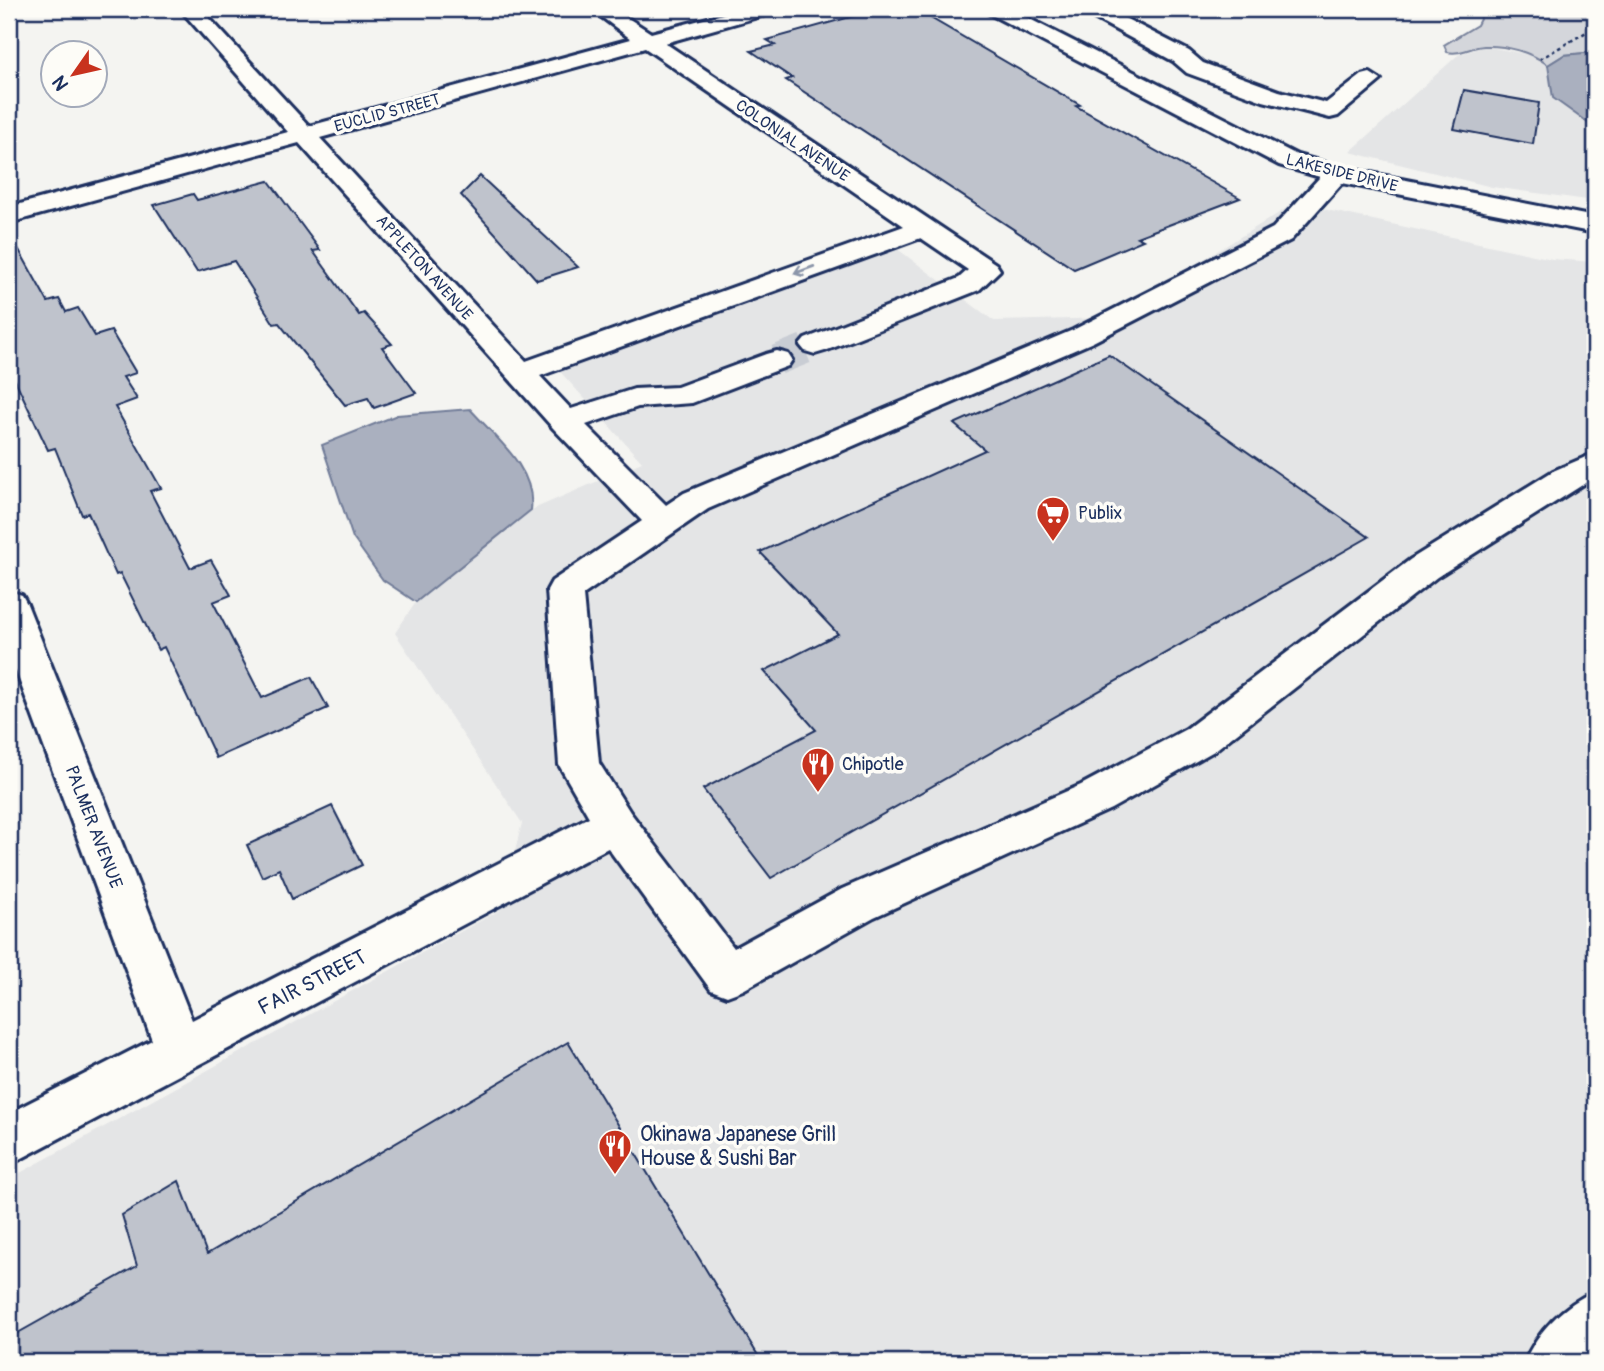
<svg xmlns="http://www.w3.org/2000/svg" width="1604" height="1371" font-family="Pangolin,sans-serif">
	<rect width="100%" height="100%" fill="#f4f4f1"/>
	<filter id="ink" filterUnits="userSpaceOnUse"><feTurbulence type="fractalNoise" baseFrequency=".0143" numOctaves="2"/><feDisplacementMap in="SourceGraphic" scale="14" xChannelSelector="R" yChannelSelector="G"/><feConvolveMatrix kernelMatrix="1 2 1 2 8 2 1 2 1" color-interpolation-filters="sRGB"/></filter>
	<g filter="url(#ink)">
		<path fill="#e4e5e6" d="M1484 46 1536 56 1548 65 1554 98 1595 128V201L1492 187 1350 152 1458 55Z
			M1295 203 1552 259 1595 262V1362H9V1179L500 910 522 823 395 633 416 602 531 510 642 462 545 355 880 236 994 321 1109 318Z"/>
		<path fill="#d4d6db" stroke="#78829c" stroke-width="2" d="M1476 9H1595V52L1564 55 1548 65C1531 52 1506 45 1484 46 1470 47 1461 55 1447 52L1444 45 1477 25 1482 15Z"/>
		<path fill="#aab0bf" stroke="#717c98" stroke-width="2" d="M1595 52V128L1553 98 1548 65 1564 55Z
			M470 409C496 438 536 469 531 510L416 602 383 580 353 538 322 445 397 415Z"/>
		<path fill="#bfc3cc" stroke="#1b2f5e" stroke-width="2" d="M879 9H915L1080 105 1076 106 1240 198 1137 237 1143 240 1074 269 786 80 792 78 751 51 775 45 767 40Z
			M1464 90 1539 103 1533 144 1454 129Z
			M480 176 578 267 537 280 461 195Z
			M269 181 320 250 313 251 359 315 364 313 392 344 382 347 416 393 374 408 368 398 345 405 279 323 274 324 234 261 197 272 154 205 193 194 197 200Z
			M9 232 48 302 59 299 66 312 78 308 95 336 111 331 136 373 123 377 137 399 115 407 161 488 150 491 190 568 211 560 231 595 213 602 262 698 311 677 328 708 216 758 164 647 158 650 120 573 116 575 88 513 82 515 55 448 48 450 9 367Z
			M1109 355 1369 537 771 878 703 789 816 730 764 671 838 634 760 552 985 450 954 424Z
			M332 806 362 865 292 899 279 869 262 877 247 845Z
			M568 1042 762 1362H9V1338L137 1266 122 1215 179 1181 207 1254Z"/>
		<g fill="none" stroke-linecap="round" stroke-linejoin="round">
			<path stroke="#c9cdd4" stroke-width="30" stroke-dasharray="30 15" stroke-linecap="butt" d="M777 360 815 345"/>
			<defs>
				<path id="minor" d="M180 9H201L309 126 631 39 591 9H614L651 33 742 9H775L772 13 665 43 996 264 1000 270 979 290 825 351 815 354 805 351 800 345 805 339 959 278 968 270 921 238 540 376 571 409 634 389 677 387 766 354 777 351 788 354 792 360 788 366 692 403 638 407 586 425 666 505 684 493 1073 330 1273 228 1320 177 1279 165 988 13 985 9H1010L1297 155 1340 167 1595 217V233L1342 183 1291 240 1093 342 708 509 583 595 599 763 630 812 734 948 842 889 1081 785 1186 729 1411 559 1553 471 1595 453V477L1437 577 1214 751 1111 809 874 917 743 990 727 996 711 990 608 848 9 1165V1113L152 1040 9 652V591L22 595 27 604 192 1020 589 817 559 765 547 590 552 581 642 521 554 429 299 143 9 223V207L288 132ZM645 48 904 226 526 361 320 138Z
					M1082 9H1107L1189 51 1203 63 1279 91 1326 103 1362 75 1370 73 1381 80 1338 116 1330 118 1263 101 1187 73 1173 61 1085 13Z
					M1595 1291V1359L1592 1362H1525C1536 1332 1565 1304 1595 1291Z"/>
			</defs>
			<use href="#minor" stroke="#1b2f5e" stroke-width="6"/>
			<path stroke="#1b2f5e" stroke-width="2.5" stroke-dasharray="3.5 3.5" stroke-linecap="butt" d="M1540 59 1595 27"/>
			<use href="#minor" fill="#fdfcf7" fill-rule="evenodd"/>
		</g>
		<defs><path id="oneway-shaft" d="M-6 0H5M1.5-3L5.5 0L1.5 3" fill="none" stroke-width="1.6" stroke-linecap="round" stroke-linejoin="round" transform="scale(1.75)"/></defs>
		<use stroke="#8c96aa" href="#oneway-shaft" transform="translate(804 270) rotate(160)"/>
	</g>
	<defs>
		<symbol id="supermarket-pin" viewBox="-11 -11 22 30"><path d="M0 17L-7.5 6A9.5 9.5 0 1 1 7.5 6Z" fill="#c8321e" stroke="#fdfcf7"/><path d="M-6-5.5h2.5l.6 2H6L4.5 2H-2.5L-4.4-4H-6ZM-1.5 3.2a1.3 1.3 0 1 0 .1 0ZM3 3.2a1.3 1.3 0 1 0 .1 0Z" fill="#fff"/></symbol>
		<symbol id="restaurant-pin" viewBox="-11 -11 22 30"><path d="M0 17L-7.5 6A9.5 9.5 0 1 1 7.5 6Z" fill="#c8321e" stroke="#fdfcf7"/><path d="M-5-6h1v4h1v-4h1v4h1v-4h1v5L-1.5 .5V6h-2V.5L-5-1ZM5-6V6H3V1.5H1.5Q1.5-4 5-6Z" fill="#fff"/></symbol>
	</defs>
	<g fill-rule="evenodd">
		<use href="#supermarket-pin" x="1034" y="494" width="38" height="52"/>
		<use href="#restaurant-pin" x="799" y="745" width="38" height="52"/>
		<use href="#restaurant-pin" x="596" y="1127" width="38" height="52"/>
	</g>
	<g text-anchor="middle" stroke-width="7" stroke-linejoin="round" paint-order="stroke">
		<g font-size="16" fill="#1b2f5e" stroke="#fdfcf7">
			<text transform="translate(387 112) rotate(-15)" y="6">EUCLID STREET</text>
			<text transform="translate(793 140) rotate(34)" y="6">COLONIAL AVENUE</text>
			<text transform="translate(1342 172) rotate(14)" y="6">LAKESIDE DRIVE</text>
			<text transform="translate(425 267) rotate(48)" y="6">APPLETON AVENUE</text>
		</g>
		<g font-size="18" fill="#1b2f5e" stroke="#fdfcf7" text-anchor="start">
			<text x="1078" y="519">Publix</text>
			<text x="842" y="770">Chipotle</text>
		</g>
		<g font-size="18" fill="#1b2f5e" stroke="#fdfcf7">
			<text transform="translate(94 827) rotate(69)" y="6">PALMER AVENUE</text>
		</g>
		<g font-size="21" fill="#1b2f5e" stroke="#fdfcf7">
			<text transform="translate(312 982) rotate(-27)" y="7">FAIR STREET</text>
		</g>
		<g font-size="21" fill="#1b2f5e" stroke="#fdfcf7" text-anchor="start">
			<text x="640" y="1141">Okinawa Japanese Grill<tspan x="640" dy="24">House &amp; Sushi Bar</tspan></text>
		</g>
	</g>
	<rect width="1604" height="1371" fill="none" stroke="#fdfcf7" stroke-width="35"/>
	<rect x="18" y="18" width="1569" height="1336" fill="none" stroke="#1b2f5e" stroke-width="2.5" filter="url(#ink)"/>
	<g transform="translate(74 74) rotate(236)"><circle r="33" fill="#fdfcf7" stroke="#a3aaba" stroke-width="2"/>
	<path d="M0-5L12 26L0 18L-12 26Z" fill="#c8321e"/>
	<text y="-10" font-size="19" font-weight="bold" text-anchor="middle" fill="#1b2f5e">N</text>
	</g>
</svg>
